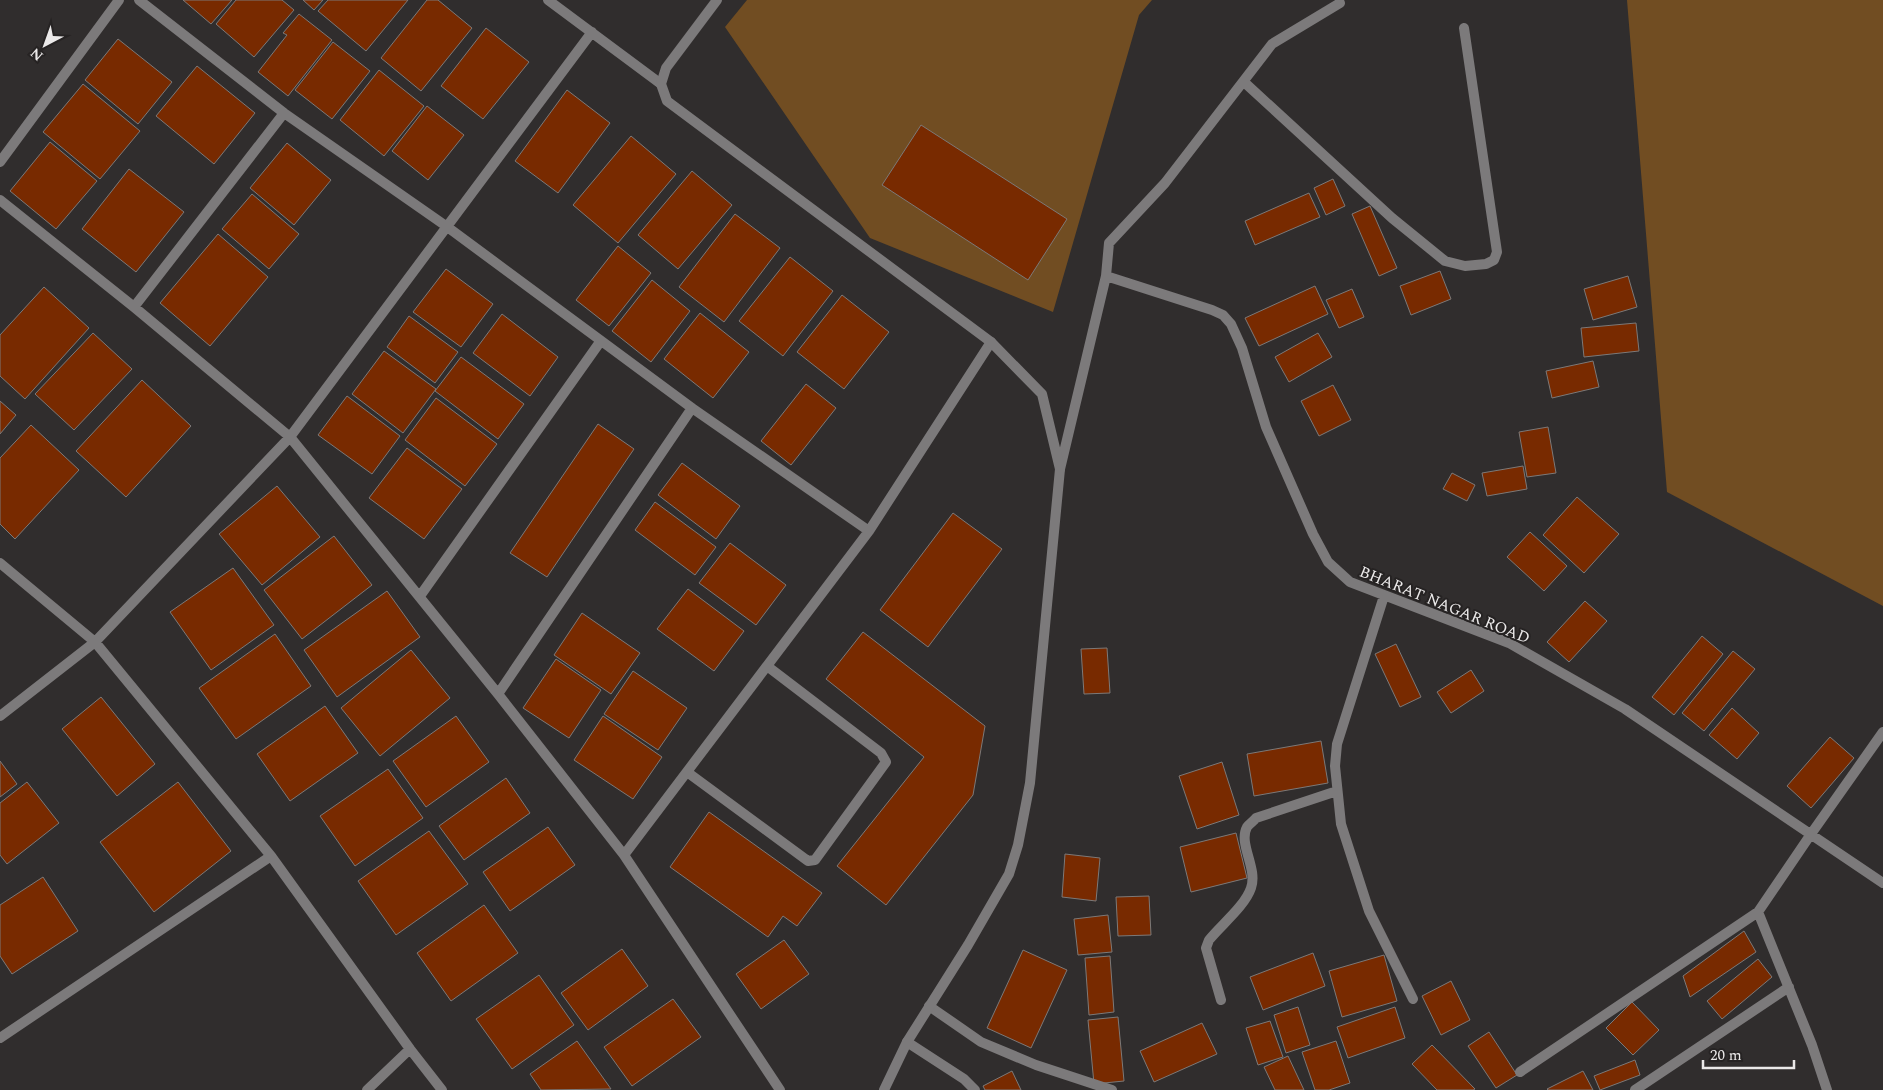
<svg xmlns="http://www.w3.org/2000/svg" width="1883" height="1090" font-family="Spectral,serif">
	<rect width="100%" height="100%" fill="#302d2d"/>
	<path fill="#714d22" d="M747 0H1152L1139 15 1053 312 870 238 725 27Z
		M1627 0H1883V606L1667 492Z"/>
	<path fill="#782a00" stroke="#7c7978" d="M183 0H232L211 24Z
		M236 0H282L294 10 254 57 216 24Z
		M303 0H323L314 10Z
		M328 0H408L366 51 318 11Z
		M427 0H438L472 28 421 91 381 58Z
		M299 14 332 40 288 96 258 72 287 35 283 33Z
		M486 28 529 62 483 119 441 86Z
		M118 39 172 82 138 124 85 80Z
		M333 42 370 71 332 119 295 90Z
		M197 66 255 113 214 164 156 116Z
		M379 70 424 106 384 156 340 120Z
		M83 84 140 131 100 179 43 132Z
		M567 90 610 123 558 193 515 161Z
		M427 106 464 135 428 180 392 151Z
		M921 125 1067 219 1028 280 882 185Z
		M631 136 676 174 618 243 573 205Z
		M50 142 97 181 56 229 10 191Z
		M287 143 331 180 294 225 250 188Z
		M129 169 184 212 136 272 82 229Z
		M692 171 732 205 678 269 638 235Z
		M1333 179 1345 206 1326 215 1314 188Z
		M1309 193 1320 217 1255 245 1245 221Z
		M252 194 299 234 269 269 222 229Z
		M1370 206 1397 268 1379 276 1352 214Z
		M735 214 780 248 724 322 679 287Z
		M218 234 268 277 210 346 160 303Z
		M618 246 651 273 609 326 576 300Z
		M790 257 833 291 783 356 739 321Z
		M446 269 493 304 461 347 413 312Z
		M1440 271 1451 299 1411 315 1400 286Z
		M1628 276 1637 307 1593 320 1584 289Z
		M652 280 690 311 651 362 612 331Z
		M1315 286 1328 314 1259 346 1245 318Z
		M44 287 89 328 25 399 0 376V335Z
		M1352 289 1364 317 1339 328 1326 300Z
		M842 295 889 332 844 389 797 352Z
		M700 313 749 352 713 398 664 359Z
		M502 314 558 357 530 396 473 353Z
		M409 316 458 352 435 383 387 347Z
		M1636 323 1639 351 1584 357 1581 328Z
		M93 333 132 369 74 430 35 394Z
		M1318 333 1332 357 1289 382 1275 357Z
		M384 351 436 389 403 433 352 394Z
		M461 357 524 404 498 439 435 391Z
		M1593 361 1599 387 1552 398 1546 371Z
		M142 380 191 426 126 497 76 451Z
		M806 384 836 408 791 465 761 441Z
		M1333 385 1351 420 1319 436 1301 401Z
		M347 396 400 436 372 474 318 435Z
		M436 398 497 444 465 486 405 440Z
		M0 401 16 415 0 434Z
		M598 424 634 449 547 577 510 553Z
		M31 425 79 470 15 539 0 524V458Z
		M1548 427 1556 473 1527 477 1519 432Z
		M407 448 462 489 424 539 369 498Z
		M682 463 740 506 716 539 658 495Z
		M1523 466 1527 489 1487 496 1482 473Z
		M1452 473 1475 485 1467 501 1443 489Z
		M277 486 320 537 262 585 219 534Z
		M1577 497 1619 534 1584 573 1543 535Z
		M655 502 716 547 695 575 635 530Z
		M953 513 1002 549 928 647 880 610Z
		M1530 532 1567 566 1544 591 1507 557Z
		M334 536 372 585 302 639 264 590Z
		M730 543 786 585 756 625 699 583Z
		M233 568 274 625 211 670 170 612Z
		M688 589 744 631 714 671 657 629Z
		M387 591 420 637 337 697 304 650Z
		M1585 601 1607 621 1569 662 1547 642Z
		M582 613 640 653 611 694 554 655Z
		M863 632 985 726 973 795 886 905 837 866 924 757 826 679Z
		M275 634 311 686 236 739 199 688Z
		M1702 636 1723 654 1674 715 1652 697Z
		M1396 644 1421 697 1400 707 1375 654Z
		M1107 648 1110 693 1084 694 1081 649Z
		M411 650 450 698 380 756 341 708Z
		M1733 651 1755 669 1704 731 1682 713Z
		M556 659 601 690 569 738 523 708Z
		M1471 670 1484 691 1451 713 1437 692Z
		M633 671 687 708 658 750 604 714Z
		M101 697 155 764 117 796 62 729Z
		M325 706 358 753 290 801 257 754Z
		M1732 708 1759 733 1737 759 1709 735Z
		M456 716 489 762 426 807 393 761Z
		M603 716 662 757 633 799 574 760Z
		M1830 737 1854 758 1811 808 1787 786Z
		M1321 741 1328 783 1254 796 1247 754Z
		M0 761 17 784 0 797Z
		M1222 762 1239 815 1197 829 1179 776Z
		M388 769 423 818 355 866 320 816Z
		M506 778 530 813 464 860 439 826Z
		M27 782 59 823 7 864 0 855V803Z
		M178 782 231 851 154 912 100 842Z
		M709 812 822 893 797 926 783 916 768 937 670 867Z
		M548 827 575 865 510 911 483 872Z
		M429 831 468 884 396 935 358 881Z
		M1236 833 1247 878 1191 892 1180 847Z
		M1065 854 1100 858 1096 901 1062 897Z
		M43 877 78 931 12 974 0 956V905Z
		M1149 896 1151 935 1118 936 1116 897Z
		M484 905 518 953 451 1001 417 953Z
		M1108 915 1112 952 1078 955 1074 919Z
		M1744 931 1756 952 1690 997 1683 976Z
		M784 940 809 974 761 1009 736 974Z
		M622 949 648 986 588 1030 561 993Z
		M1023 950 1067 970 1031 1048 987 1028Z
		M1313 953 1325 986 1263 1010 1250 977Z
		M1384 955 1397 1001 1342 1017 1329 971Z
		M1110 956 1114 1012 1089 1015 1085 958Z
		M1758 959 1772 977 1722 1019 1707 1001Z
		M539 975 574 1025 512 1069 476 1019Z
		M1451 981 1470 1020 1441 1035 1422 996Z
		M673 999 701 1037 632 1086 604 1047Z
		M1632 1002 1659 1030 1633 1055 1606 1028Z
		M1298 1007 1310 1045 1286 1053 1274 1015Z
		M1395 1007 1405 1038 1348 1058 1337 1027Z
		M1118 1017 1124 1081 1094 1084 1088 1020Z
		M1270 1021 1283 1057 1258 1065 1246 1028Z
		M1202 1023 1217 1054 1154 1082 1140 1051Z
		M1489 1032 1517 1075 1496 1088 1468 1046Z
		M577 1041 611 1089 541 1090 530 1074Z
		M1336 1041 1350 1083 1329 1090H1315L1302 1052Z
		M1432 1045 1475 1089 1473 1090H1437L1412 1064Z
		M1288 1056 1304 1090H1275L1264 1067Z
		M1635 1060 1640 1075 1600 1090 1594 1076Z
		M1012 1071 1021 1090H985L983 1086Z
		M1583 1071 1593 1090H1548L1547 1089Z"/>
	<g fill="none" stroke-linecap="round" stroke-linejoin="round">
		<path stroke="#7c7a7b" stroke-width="10" d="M139 0 284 113 446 226 692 408 869 531
			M548 0 661 84
			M1244 82 1392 218 1445 261 1465 266 1486 264 1494 260 1497 252 1464 28
			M0 162 119 0
			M0 200 134 307 290 437 498 694 624 855 780 1090
			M1106 276 1212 310 1223 315 1231 324 1242 348 1266 427 1313 534 1328 562 1350 582 1509 643 1625 709 1883 883
			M134 307 284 113
			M1060 469 1106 276 1109 243 1165 183 1272 44 1340 3
			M0 563 95 642 271 856 410 1049 442 1090
			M420 596 600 342
			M1384 596 1337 744 1335 766 1341 824 1369 911 1413 999
			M498 694 692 408
			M0 716 95 642 290 437 592 32
			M687 772 808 861 815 860 886 762 881 753 767 666
			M624 855 869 531 991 342
			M1221 1000 1206 948 1209 940C1221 925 1245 906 1251 888 1258 868 1238 844 1247 827 1249 824 1254 821 1256 818L1337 791
			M929 1006 981 1042 1036 1065 1112 1090
			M0 1038 271 856
			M907 1042 964 1079 975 1090
			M1520 1072 1758 912
			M367 1090 410 1049
			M1635 1090 1789 987
			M1827 1090 1812 1045 1758 912 1811 834 1883 732"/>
		<path stroke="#7c7a7b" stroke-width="10" d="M717 0 666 68 661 84 667 101 991 342 1042 394 1060 469 1030 783 1018 845 1009 874 968 945 907 1042 884 1090"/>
	</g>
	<g text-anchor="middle" stroke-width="4" stroke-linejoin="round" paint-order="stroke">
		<g font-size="16" fill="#ebe9e9" stroke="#262323">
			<text transform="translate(1445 604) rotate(22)" y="6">BHARAT NAGAR ROAD</text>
		</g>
	</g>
	<g transform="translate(45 45) rotate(221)" stroke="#262323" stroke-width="4" paint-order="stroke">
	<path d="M0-4L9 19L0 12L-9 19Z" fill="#ebe9e9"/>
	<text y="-8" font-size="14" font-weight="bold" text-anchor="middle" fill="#ebe9e9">N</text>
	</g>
	<path d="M1703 1060v8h91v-8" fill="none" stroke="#ebe9e9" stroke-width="2.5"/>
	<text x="1710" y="1060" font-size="15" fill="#ebe9e9" stroke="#262323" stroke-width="4" paint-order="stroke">20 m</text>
</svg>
